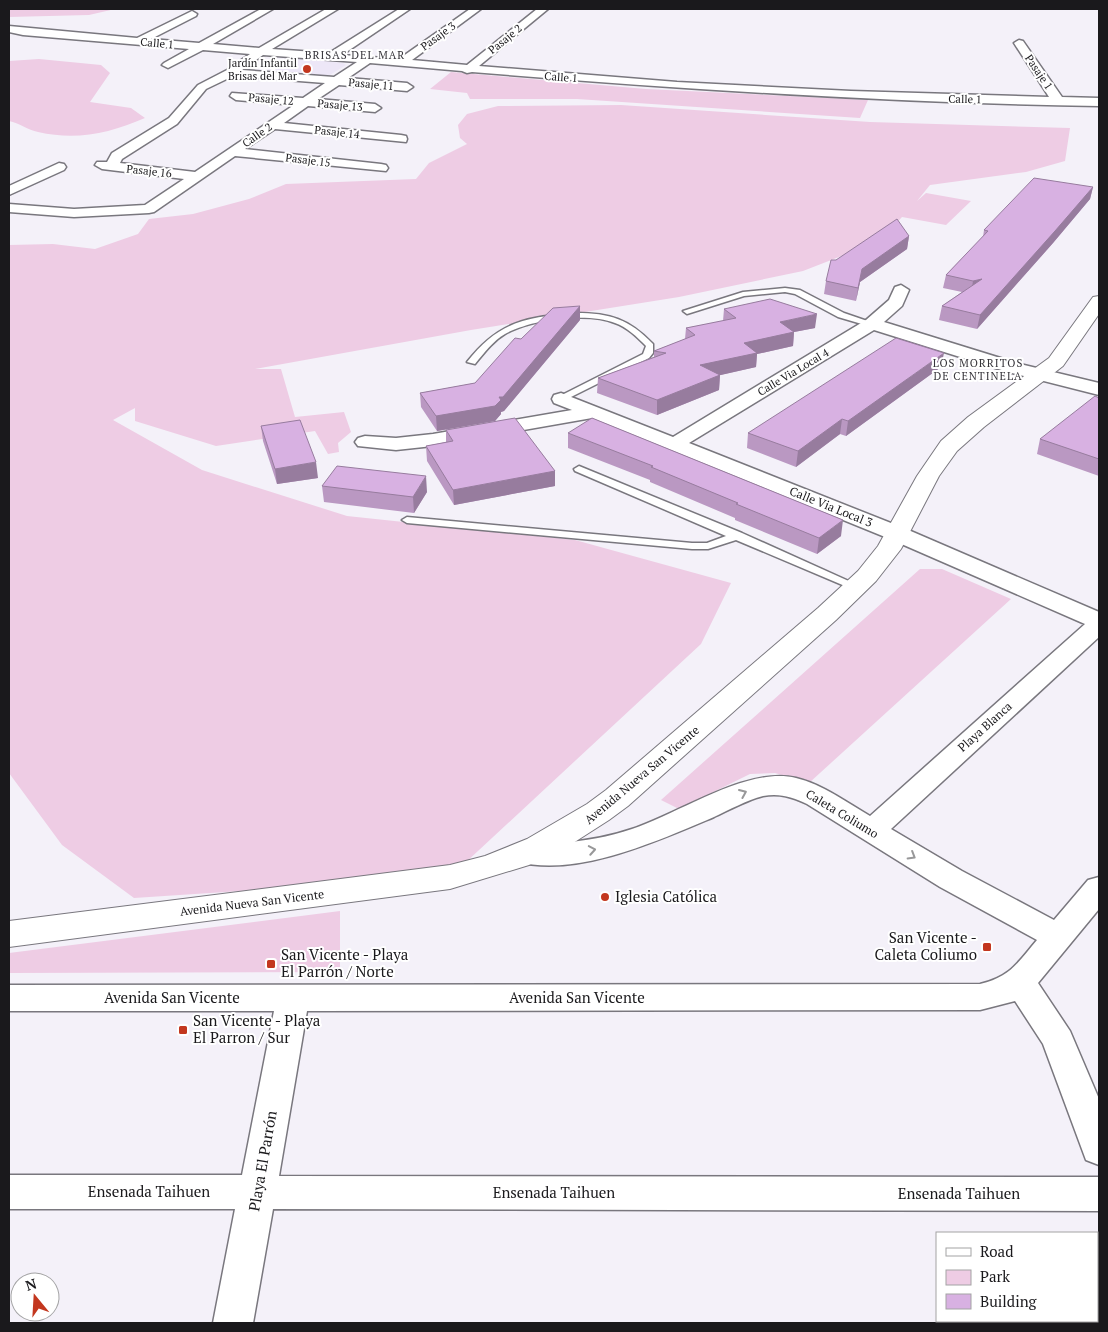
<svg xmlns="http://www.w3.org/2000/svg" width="1108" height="1332" font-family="'PT Serif',serif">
	<rect width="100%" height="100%" fill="#f4f1f9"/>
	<path fill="#ede7f7" d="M294 58 343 63 346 65 325 78 268 74Z"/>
	<path fill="#eecce4" d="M9 9H115L89 15 9 17Z
		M39 59 101 65 110 73 90 102 131 108 145 118C110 133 77 141 38 132 28 130 19 123 9 121V61Z
		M451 72 646 89 868 100 860 118 577 99H470L467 93 430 89Z
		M621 105 870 122 1070 128 1065 161 1026 172 930 185 917 201 926 193 971 201 946 225 902 217 880 241 803 271 679 297 471 330 255 369H281L295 417 344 412 351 432 338 443 339 452 328 454 315 431 216 446 135 421V408L113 420 202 470 347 516 575 540 731 583 701 644 450 877 134 898 62 845 9 773V245L53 244 95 249 138 234 149 219 193 214 249 199 286 184 416 179 429 163 467 144 460 138 458 125 467 114 498 106Z
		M920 569H942L1011 599 809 783 775 773 750 774 679 809 661 800Z
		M340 911V972L9 973V953Z"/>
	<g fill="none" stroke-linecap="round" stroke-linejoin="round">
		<defs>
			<path id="lane" d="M785 288 800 290 844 313 876 324 872 327 838 317 795 294 785 292 744 296 687 314 683 311 743 292Z
				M576 313C610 313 629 319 653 344V353L649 358 561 402 556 399 558 397 643 354 646 346C637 337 627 327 615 323 588 312 531 319 505 334 493 341 484 353 475 364L467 362C499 321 527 317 576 313Z
				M579 466 742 533 862 587 860 589H852L736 540 708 549H692L407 523 402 520 407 517 692 543H707L726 536 575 471 574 469Z"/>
			<path id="street" d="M261 9H273L213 44 259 48 326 9H338L272 49 329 53 399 9H410L342 55 399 59 470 9H481L412 60 467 65 537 9H548L479 66 677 82 851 91 1049 97 1014 43 1019 40 1023 41 1062 97 1099 98V106C890 103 681 89 472 72L467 73 462 71 370 63 348 78 407 83 413 87 407 91 339 85 318 99 375 104 381 108 375 112 308 106 284 123 401 135 406 136 407 139 406 142 275 129 245 149 381 164 386 165 388 168 386 171 235 156 154 212 149 213 74 217 9 212V204L74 209 145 205 184 179 102 169 95 165 97 162H107L112 153 169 118 198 85 227 70 250 54 203 50 168 68 162 65 164 63 189 49 23 35 9 32V26L137 38 192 11 197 14 196 16 151 39 199 43ZM263 55 357 62 334 77 242 70ZM233 76 325 83 303 98 232 93 230 96 236 100 294 105 195 172 120 163 122 159 177 124 206 89Z
				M59 163 64 164 66 167 64 170 9 195V186Z
				M901 285 909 290 902 306 884 322 1020 364 1099 383V395L1008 372 874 330 689 443 906 529 1099 612V637L891 829 962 871 1054 920 1088 880 1099 877V909L1038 983 1070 1031 1099 1099V1165L1086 1160 1043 1044 1015 1001 980 1010 307 1011 279 1176 1099 1177V1211L273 1209 253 1323H213L235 1209H9V1175H242L274 1011H9V985L980 984C1011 977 1018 962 1037 940L940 887 807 804C792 797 780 793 763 796 747 800 729 810 714 817 660 840 574 879 516 861L511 854 516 847C531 842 545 845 561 843 584 841 609 837 632 829 679 814 747 766 796 778 822 784 846 802 870 816L1085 624 890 539 592 418 433 446 396 450 358 446 355 442 358 438 365 436 396 438 433 434 572 410 554 403 552 399 554 395 561 393 673 437 866 320 889 300 895 287Z"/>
			<path id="secondary" d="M1099 296V314L1063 366 984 427 957 451 939 476 901 549 876 581 836 620 628 806 609 820 570 845 529 865 450 889 9 947V921L450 865 485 856 527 839 587 804 606 790 818 608 858 571 878 546 917 476 941 441 968 417 1049 358 1093 297Z"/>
		</defs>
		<use href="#lane" stroke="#79777e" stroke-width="3"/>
		<use href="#street" stroke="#79777e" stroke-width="3"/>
		<use href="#secondary" stroke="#79777e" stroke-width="2"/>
		<use href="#lane" fill="#fff" fill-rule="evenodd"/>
		<use href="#street" fill="#fff" fill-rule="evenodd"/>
		<use href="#secondary" fill="#fff" fill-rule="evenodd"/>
	</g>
	<path fill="#ba98c2" d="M1093 187 1090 199 1053 243 977 329 939 320 942 306 962 292 943 288 946 275 983 237 984 230Z
		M909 236 907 249 860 282 856 301 824 294 826 281 836 260Z
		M724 309 815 328 794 332 793 346 757 354 756 367 720 375 719 390 657 415 597 393 598 378 654 357V351L685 339 686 328 723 321Z
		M580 320 504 411 501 412V414L495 421 437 431 421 407 420 393 475 383 521 339Z
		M941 367 846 436 840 434 796 467 747 448 748 433Z
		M1099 398V476L1037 454 1040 439Z
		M261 426 318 478 277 484 263 441Z
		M446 430 555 471V486L454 505 427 461 426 446 446 442Z
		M568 433 841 536 817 554 735 520V518L650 482V480L568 448Z
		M322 486 427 492 414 513 324 502Z"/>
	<path fill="#977c9e" d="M1093 187 1090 199 1053 243 977 329 980 315Z
		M909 236 907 249 860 282 856 301 858 288 862 269Z
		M982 279 971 294 973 281Z
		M580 306V320L504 411 501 412V414L495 421 437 431 436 416 499 397Z
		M817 314 815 328 794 332 793 346 757 354 756 367 699 380 700 365 744 343 780 322Z
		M944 353 941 367 846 436 848 421Z
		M720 375 719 390 657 415V400Z
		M842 419 840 434 796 467 798 451Z
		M316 462 318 478 277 484 275 469Z
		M555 471V486L454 505 453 490Z
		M426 476 427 492 414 513 413 497Z
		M843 520 841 536 817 554 819 538Z"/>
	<path fill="#d8b1e2" stroke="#977c9e" d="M1034 178 1093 187 1055 231 980 315 942 306 982 279 973 281 946 275 988 231 984 230Z
		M897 219 909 236 862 269 858 288 826 281 831 260H836Z
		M770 299 817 314 780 322 794 332 744 343 757 353 700 365 720 375 657 400 598 378 666 353 654 351 695 335 686 328 736 318 724 309Z
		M580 306 503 397H499L501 400 495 406 436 416 420 393 475 383 515 338 521 339 553 308Z
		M896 338 944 353 848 421 842 419 798 451 748 433Z
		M1095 396 1099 398V459L1040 439Z
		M515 418 555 471 453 490 426 446 453 441 446 430Z
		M592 418 843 520 819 538 736 504 738 503 651 467 653 466 568 433Z
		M300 420 316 462 275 469 261 426Z
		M337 466 426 476 413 497 322 486Z"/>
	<defs><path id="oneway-chevron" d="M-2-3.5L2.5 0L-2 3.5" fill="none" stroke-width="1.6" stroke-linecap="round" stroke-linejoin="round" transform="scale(1.25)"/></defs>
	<g stroke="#989899">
		<use href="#oneway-chevron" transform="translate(743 793) rotate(-23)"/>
		<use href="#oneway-chevron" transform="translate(592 850) rotate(-10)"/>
		<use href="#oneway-chevron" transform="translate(912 856) rotate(31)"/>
	</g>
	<g fill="#c3371f" stroke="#fff" stroke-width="2">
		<circle cx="307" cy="69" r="5"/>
		<circle cx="605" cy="897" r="5"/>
		<rect x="982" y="942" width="10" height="10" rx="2.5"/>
		<rect x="266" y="959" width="10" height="10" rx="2.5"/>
		<rect x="178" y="1025" width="10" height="10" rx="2.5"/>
	</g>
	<g text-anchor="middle" stroke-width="4" stroke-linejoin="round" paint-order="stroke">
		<g font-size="11" fill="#1a191c" stroke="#fff">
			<text transform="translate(438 36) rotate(-36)" y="4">Pasaje 3</text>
			<text transform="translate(505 39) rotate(-39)" y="4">Pasaje 2</text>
			<text transform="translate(157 43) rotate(5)" y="4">Calle 1</text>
			<text transform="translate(1039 72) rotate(56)" y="4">Pasaje 1</text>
			<text transform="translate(561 77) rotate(4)" y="4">Calle 1</text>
			<text transform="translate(371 84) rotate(5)" y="4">Pasaje 11</text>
			<text transform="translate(271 99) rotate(5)" y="4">Pasaje 12</text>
			<text transform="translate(965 99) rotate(1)" y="4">Calle 1</text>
			<text transform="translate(340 105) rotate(5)" y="4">Pasaje 13</text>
			<text transform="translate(337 132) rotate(6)" y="4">Pasaje 14</text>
			<text transform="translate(257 135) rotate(-35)" y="4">Calle 2</text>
			<text transform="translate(308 160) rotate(7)" y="4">Pasaje 15</text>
			<text transform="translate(149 171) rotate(6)" y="4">Pasaje 16</text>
			<text transform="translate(793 372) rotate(-31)" y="4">Calle Via Local 4</text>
		</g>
		<g font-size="11" letter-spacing="1" fill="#36343a" stroke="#fff">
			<text x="355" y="59">BRISAS DEL MAR</text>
			<text x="978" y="367">LOS MORRITOS<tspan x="978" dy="13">DE CENTINELA</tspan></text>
		</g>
		<g font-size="11" fill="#1a191c" stroke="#fff" text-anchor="end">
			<text x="297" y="67">Jardín Infantil<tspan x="297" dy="13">Brisas del Mar</tspan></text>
		</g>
		<g font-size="12" fill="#1a191c" stroke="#fff">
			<text transform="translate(831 507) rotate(22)" y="4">Calle Via Local 3</text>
			<text transform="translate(985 727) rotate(-42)" y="4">Playa Blanca</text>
			<text transform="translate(642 775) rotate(-40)" y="4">Avenida Nueva San Vicente</text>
			<text transform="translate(842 814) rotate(31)" y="4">Caleta Coliumo</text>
			<text transform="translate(252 903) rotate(-7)" y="4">Avenida Nueva San Vicente</text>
		</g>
		<g font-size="15" fill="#1a191c" stroke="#fff" text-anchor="start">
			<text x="615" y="902">Iglesia Católica</text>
			<text x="977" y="943" text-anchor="end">San Vicente -<tspan x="977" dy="17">Caleta Coliumo</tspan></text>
			<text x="281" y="960">San Vicente - Playa<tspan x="281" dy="17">El Parrón / Norte</tspan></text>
			<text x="193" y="1026">San Vicente - Playa<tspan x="193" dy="17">El Parron / Sur</tspan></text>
		</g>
		<g font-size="15" fill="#1a191c" stroke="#fff">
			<text x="172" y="1003">Avenida San Vicente</text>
			<text x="577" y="1003">Avenida San Vicente</text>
			<text transform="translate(263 1161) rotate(-80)" y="5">Playa El Parrón</text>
			<text x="149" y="1197">Ensenada Taihuen</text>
			<text x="554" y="1198">Ensenada Taihuen</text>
			<text x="959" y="1199">Ensenada Taihuen</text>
		</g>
	</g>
	<rect width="1108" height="1332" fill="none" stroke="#1a191c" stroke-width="20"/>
	<rect x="936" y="1232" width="162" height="90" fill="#ffffff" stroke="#a3a3a4"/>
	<rect x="946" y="1248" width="25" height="8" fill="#ffffff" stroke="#a3a3a4"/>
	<text x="980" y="1257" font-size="15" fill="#1a191c">Road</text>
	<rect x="946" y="1270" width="25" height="15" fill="#eecce4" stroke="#a3a3a4"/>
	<text x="980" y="1282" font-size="15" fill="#1a191c">Park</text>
	<rect x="946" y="1294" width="25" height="15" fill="#d8b1e2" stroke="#a3a3a4"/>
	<text x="980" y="1307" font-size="15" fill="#1a191c">Building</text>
	<g transform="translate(35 1297) rotate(342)"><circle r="24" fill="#ffffff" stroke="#a3a3a4"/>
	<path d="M0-4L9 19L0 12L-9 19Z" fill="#c3371f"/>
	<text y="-8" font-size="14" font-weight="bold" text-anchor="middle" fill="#1a191c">N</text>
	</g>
</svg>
